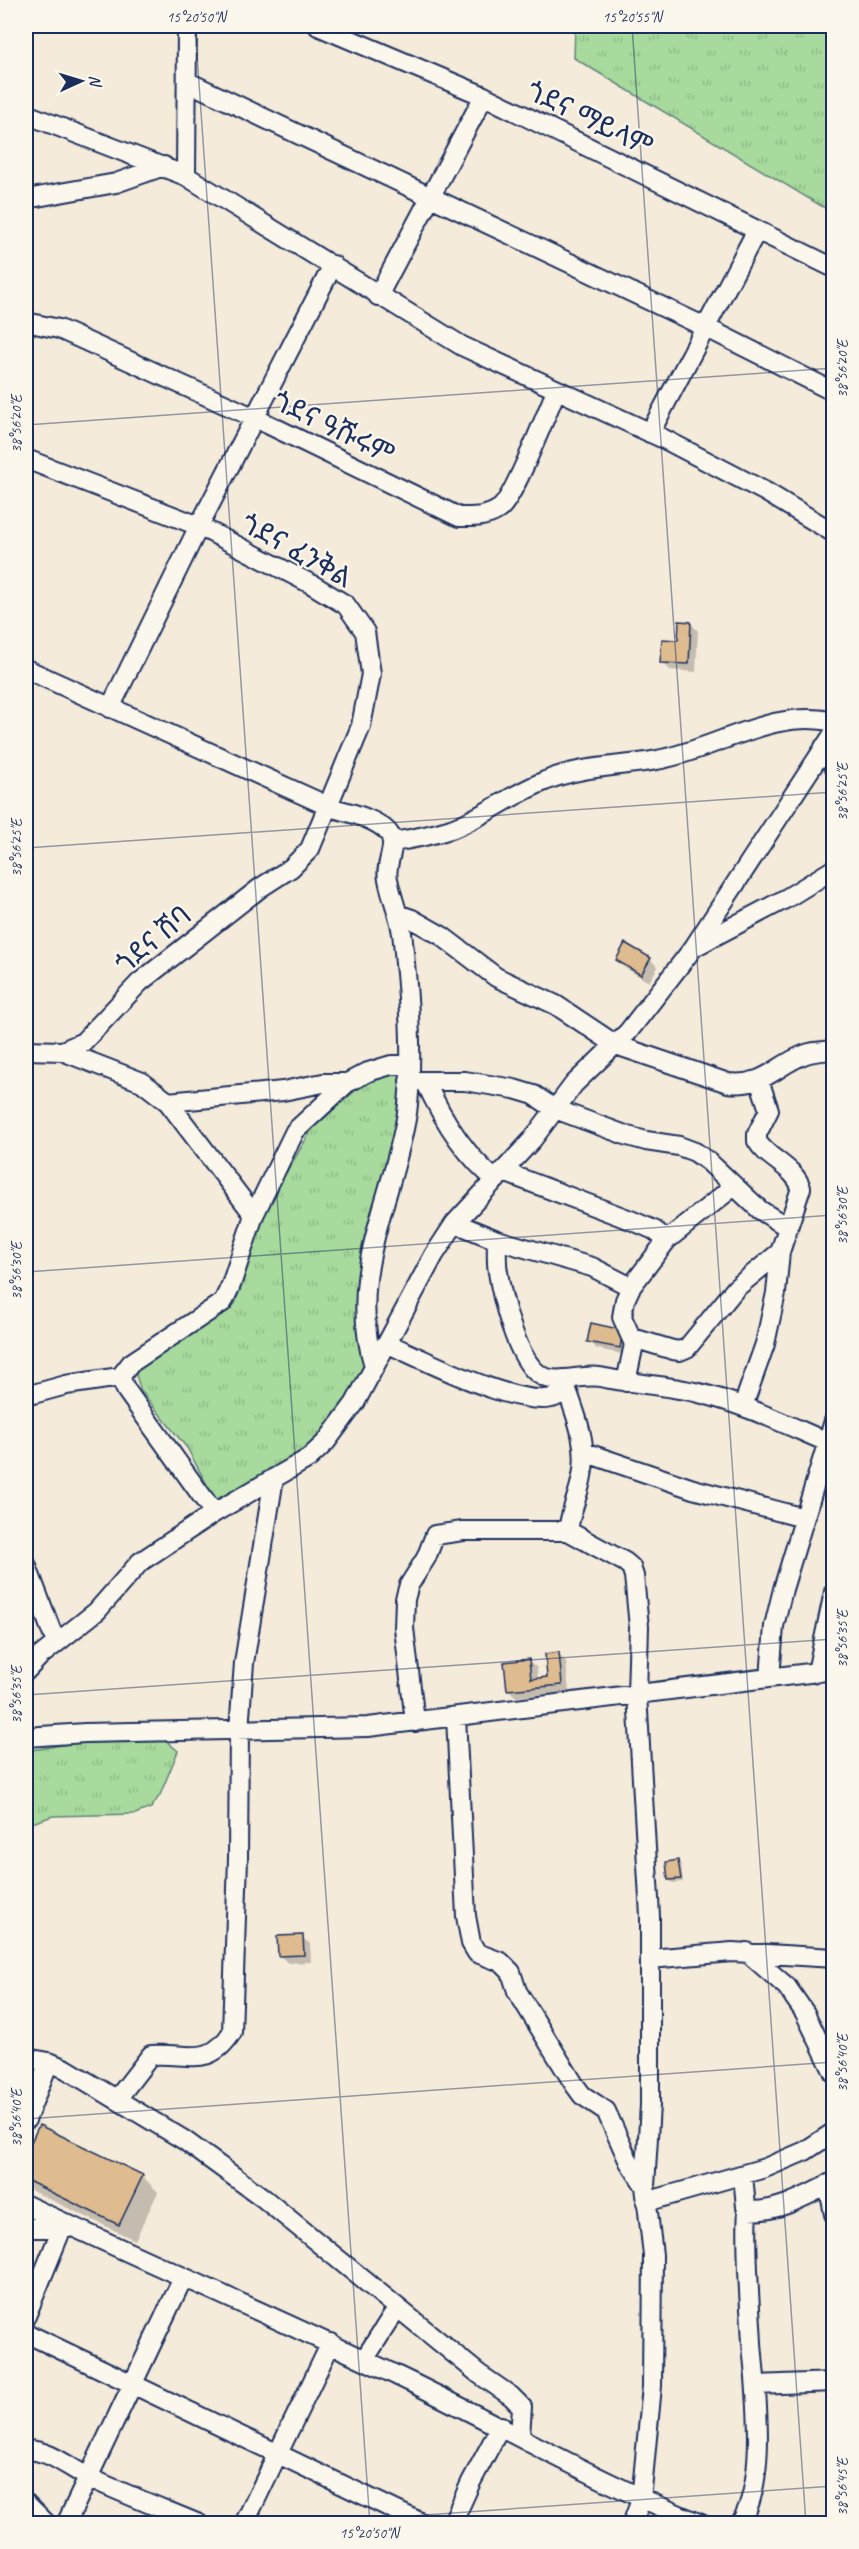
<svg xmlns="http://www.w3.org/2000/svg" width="859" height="2549" font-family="Caveat,'Noto Sans Ethiopic',sans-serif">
	<defs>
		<pattern id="grass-tufts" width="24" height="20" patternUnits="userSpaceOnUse" patternTransform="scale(1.5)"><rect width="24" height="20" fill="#a7da9c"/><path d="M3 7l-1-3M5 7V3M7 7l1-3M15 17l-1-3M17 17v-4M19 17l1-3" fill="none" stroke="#8fbb89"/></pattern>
	</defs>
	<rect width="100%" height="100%" fill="#f5ebda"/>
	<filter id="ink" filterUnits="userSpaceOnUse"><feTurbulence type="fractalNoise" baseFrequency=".0167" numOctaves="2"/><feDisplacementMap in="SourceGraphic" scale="12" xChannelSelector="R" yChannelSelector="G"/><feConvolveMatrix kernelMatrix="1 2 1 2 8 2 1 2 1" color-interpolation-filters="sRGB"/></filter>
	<g filter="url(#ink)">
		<path fill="url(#grass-tufts)" stroke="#61847d" stroke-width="1.5" d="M575 26H833V213L574 58Z
			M409 1073 370 1258 361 1391 319 1449 217 1503 187 1448 141 1391 135 1372 146 1362 235 1304 267 1205 312 1129 356 1090 383 1074Z
			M161 1737 178 1751 160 1795 151 1808 135 1814 53 1816 26 1825V1751L80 1742Z"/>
		<path fill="#0003" d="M690 623 698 631 696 672 670 670 662 662 679 642Z
			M650 959 658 967 649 982 625 968 617 960Z
			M623 1331 627 1355 597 1349 589 1341Z
			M558 1654 566 1662 569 1692 516 1697 508 1689 529 1661 537 1668 538 1680 549 1679Z
			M678 1862 681 1865 683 1882 673 1883 669 1880Z
			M302 1937 310 1944 311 1962 288 1963 280 1956Z
			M39 2127 142 2176 158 2192 135 2240 32 2191 26 2184V2156Z"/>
		<path fill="#debc90" stroke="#1b2f5e" stroke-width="1.5" d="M679 621 691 622 689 664 660 663 662 639 678 640Z
			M625 943 651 958 641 975 616 960Z
			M591 1323 623 1330 620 1348 587 1342Z
			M559 1652 562 1685 507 1690 504 1662 529 1659 531 1679 547 1677 545 1654Z
			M678 1860 681 1879 668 1880 666 1862Z
			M303 1935 304 1955 278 1956 277 1936Z
			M39 2125 143 2175 119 2225 26 2180V2153Z"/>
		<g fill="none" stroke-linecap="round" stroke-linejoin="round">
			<defs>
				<path id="minor" d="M318 26 484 96 834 268
					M188 82 705 327 834 392
					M26 114 186 176 462 346 664 439 766 492 834 533
					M186 176 187 26
					M26 199 116 183 164 166
					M378 296 484 96
					M26 322 59 329 79 338 255 418 459 517C473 517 486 518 499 509 513 500 547 412 556 391
					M650 433 757 230
					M26 459 199 526 313 585 346 605 365 632 371 674 361 726 310 849 291 868 260 888 140 982 83 1042 62 1051 26 1050
					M26 669 330 807C348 813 374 817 388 832 399 845 384 864 388 879 391 896 398 911 401 928 404 942 404 958 406 973 410 1018 413 1068 407 1113 393 1200 346 1275 374 1366
					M110 708 199 526 333 265
					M824 747 834 766
					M393 842C412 839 432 835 451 829 483 817 512 794 545 781 580 766 619 767 657 760 714 750 775 707 834 722
					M397 914 412 919 442 936 496 977 556 1005 616 1045 728 1083C766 1087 775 1065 806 1054 814 1051 825 1051 834 1050
					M696 946 787 898 834 869
					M62 1051 142 1082 168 1102 254 1215
					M409 1081H465L514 1089 534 1095 555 1109 628 1136 646 1141 679 1146 695 1152 709 1162 760 1210 787 1227
					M425 1081C442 1118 464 1155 496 1180
					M168 1102 283 1091 323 1083H347
					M504 1172 633 1221 654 1230 667 1240
					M455 1223 497 1240 592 1267 631 1287
					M497 1240C497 1251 496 1262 498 1272 502 1299 515 1350 534 1370 552 1389 578 1373 600 1377 633 1384 667 1385 699 1393 744 1404 785 1424 827 1442
					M633 1338 673 1350 680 1351 687 1348 736 1288 780 1252
					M386 1343C421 1358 520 1410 555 1397 559 1395 563 1392 567 1389
					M563 1379C574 1410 589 1443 582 1476 579 1494 570 1512 568 1531
					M626 1382 634 1344 622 1317 625 1300 631 1287 667 1240 733 1187
					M26 1396 66 1385 120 1377
					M743 1406 765 1344 776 1293 780 1252 801 1188C795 1167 767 1159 757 1141V1134L769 1110 759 1080
					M584 1452 693 1489 804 1518
					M214 1513 126 1390 120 1377 131 1363 223 1302 231 1285 254 1215 295 1131 347 1083 368 1072 391 1065H410
					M26 1564 56 1643
					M26 1671 39 1657 97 1611 140 1562 214 1513 309 1458 326 1442 355 1403 434 1255 455 1223 532 1140 574 1084 628 1032 694 947 834 733
					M817 1672 834 1592
					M770 1678 774 1626 783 1589 834 1421
					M456 1717 466 1916 471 1943 477 1953 501 1962 511 1972 517 1991 574 2084 582 2095 606 2111 629 2162 645 2186
					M415 1722 404 1628 405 1599 409 1585 426 1558 435 1535 463 1531H568L625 1562 631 1567 634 1576 639 1627 637 1694 650 1916V2105L645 2186 653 2255 652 2386 641 2500 632 2524
					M26 1737 85 1733 368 1727 834 1670
					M747 1952 787 1987 805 2013 834 2073
					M650 1959 732 1952 834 1958
					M26 2058 49 2062
					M117 2099 151 2055C187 2052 209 2069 232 2032L238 1859 239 1730 244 1663 274 1478
					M26 2120 49 2062 66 2069 184 2140 262 2197 479 2374 511 2396 522 2407 520 2436
					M743 2175 746 2207 750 2211C782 2211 807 2195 834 2182
					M828 2184 834 2214
					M646 2202 765 2168 805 2151 834 2132
					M26 2205C151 2264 278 2318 402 2378 502 2426 598 2482 701 2524
					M26 2228H69
					M26 2316 62 2228
					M26 2333 424 2524
					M364 2360 397 2308
					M756 2385 834 2382
					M26 2450C51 2450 70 2469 92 2479 127 2495 163 2509 199 2524
					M26 2503 47 2524
					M66 2524 183 2278
					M244 2524 331 2343
					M452 2524 471 2482 501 2426
					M740 2524C768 2479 756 2394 752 2343 750 2302 745 2250 748 2210"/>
			</defs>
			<use href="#minor" stroke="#1b2f5e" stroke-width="22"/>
			<use href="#minor" stroke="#fbf7ec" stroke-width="18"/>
		</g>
	</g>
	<path fill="none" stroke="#1b2f5e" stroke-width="1.5" stroke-opacity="0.45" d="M195 26 370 2524M632 26 806 2524M26 425 834 368M26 848 834 792M26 1272 834 1215M26 1695 834 1639M26 2119 834 2062M298 2524 834 2486"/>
	<g text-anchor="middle" stroke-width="4.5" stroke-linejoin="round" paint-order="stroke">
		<g font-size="28" fill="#1b2f5e" stroke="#fbf7ec">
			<text transform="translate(590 118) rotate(26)" y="10">ጎደና ማይላም</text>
			<text transform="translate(334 427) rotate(26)" y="10">ጎደና ዓሹሩም</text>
			<text transform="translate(297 550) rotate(29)" y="10">ጎደና ፈንቅል</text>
			<text transform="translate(153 939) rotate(-40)" y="10">ጎደና ሸባ</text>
		</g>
	</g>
	<rect width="859" height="2549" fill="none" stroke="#fbf7ec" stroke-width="66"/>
	<g transform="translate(81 81) rotate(86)" stroke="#fbf7ec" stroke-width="4.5" paint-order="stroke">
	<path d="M0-4.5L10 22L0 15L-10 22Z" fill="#1b2f5e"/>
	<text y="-9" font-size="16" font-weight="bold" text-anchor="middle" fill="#1b2f5e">N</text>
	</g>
	<rect x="33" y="33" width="793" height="2483" fill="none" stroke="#1b2f5e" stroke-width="2"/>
	<g font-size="15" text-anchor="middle" fill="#1b2f5e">
		<text x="196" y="22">15°20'50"N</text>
		<text x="632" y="22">15°20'55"N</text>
		<text transform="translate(842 369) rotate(-90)" y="5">38°56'20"E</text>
		<text transform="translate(16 424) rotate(-90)" y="5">38°56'20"E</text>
		<text transform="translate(842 792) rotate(-90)" y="5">38°56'25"E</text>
		<text transform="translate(16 848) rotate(-90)" y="5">38°56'25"E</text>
		<text transform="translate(842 1216) rotate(-90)" y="5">38°56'30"E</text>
		<text transform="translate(16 1271) rotate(-90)" y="5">38°56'30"E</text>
		<text transform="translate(842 1639) rotate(-90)" y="5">38°56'35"E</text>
		<text transform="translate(16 1695) rotate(-90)" y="5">38°56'35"E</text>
		<text transform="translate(842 2063) rotate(-90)" y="5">38°56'40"E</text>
		<text transform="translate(16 2118) rotate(-90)" y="5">38°56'40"E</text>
		<text transform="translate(842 2487) rotate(-90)" y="5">38°56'45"E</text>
		<text x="369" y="2538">15°20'50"N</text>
	</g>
</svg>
